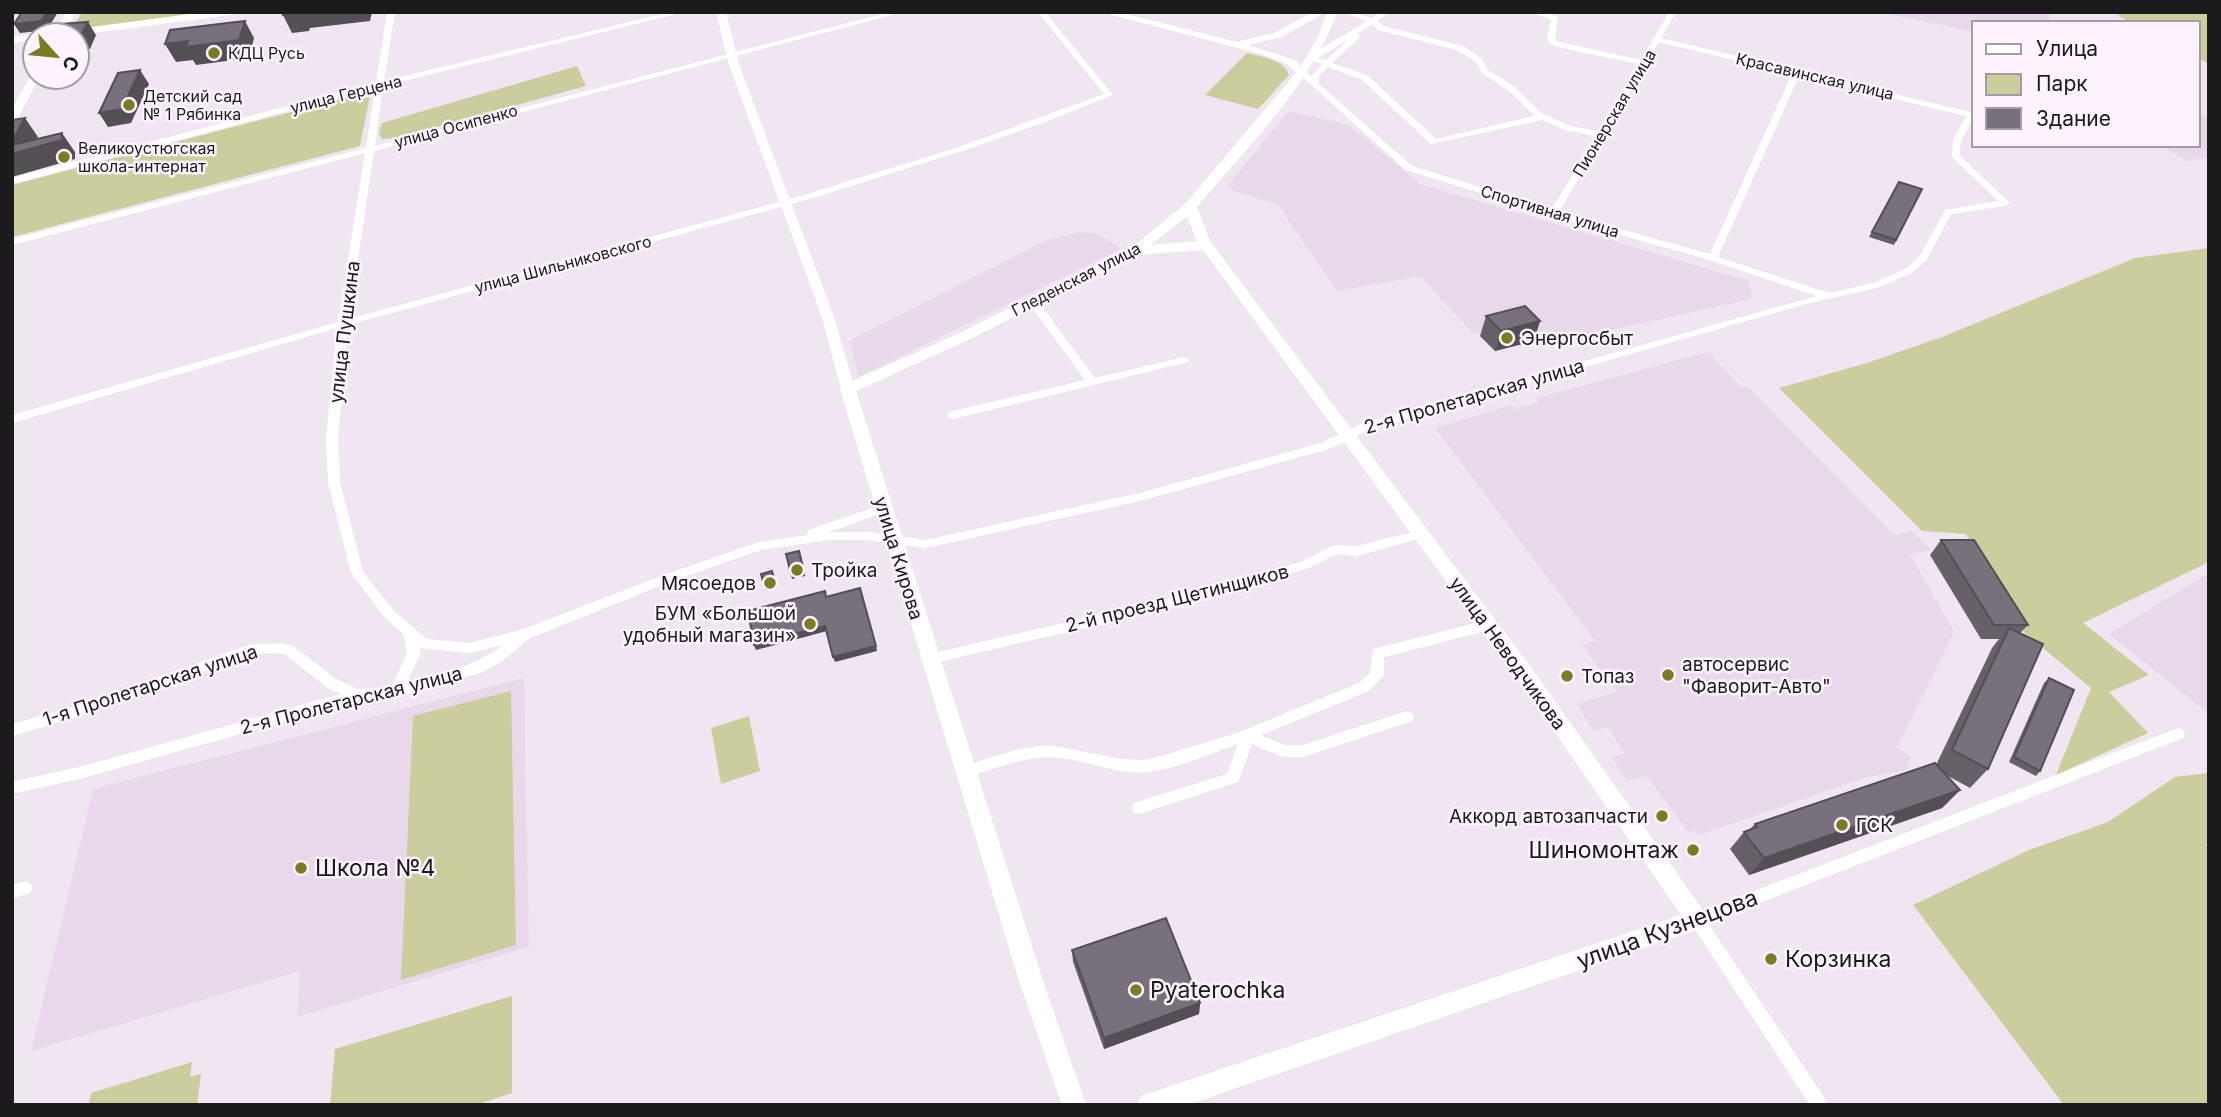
<svg xmlns="http://www.w3.org/2000/svg" width="2221" height="1117" font-family="Inter,sans-serif">
	<rect width="100%" height="100%" fill="#efe6f1"/>
	<path fill="#e8d9ea" d="M1880 12H2049L2050 21 2059 23H1974V32Z
		M1289 111 1349 125 1420 184 1749 281 1752 290 1751 299 1545 345 1523 322 1474 334 1422 279 1415 277 1337 291 1277 204 1232 190 1228 185Z
		M2198 111 2209 117V158L2186 161 2162 145H2198Z
		M1081 232 1099 234 1121 249 858 377 850 340 1047 240Z
		M1708 352 1741 387H1749L1894 535 1912 531 1931 550 1910 554 1954 632 1897 748 1912 757 1906 770 1867 777 1699 835 1695 830 1688 832 1647 776 1627 781 1612 757 1625 753 1607 727 1594 731 1576 704 1617 692 1582 645 1595 641 1435 428 1512 405 1516 409 1539 402 1537 398Z
		M2209 573V714L2109 634Z
		M524 678 529 947 297 1017 300 971 31 1051 93 789Z"/>
	<path fill="#cbcd9d" d="M82 12H211L72 30Z
		M2133 12H2209V64L2198 58V23H2131L2117 15Z
		M1247 53C1261 57 1284 59 1289 75L1258 109 1205 95Z
		M577 66 586 86 398 138 382 139 379 134 382 123Z
		M371 91 360 146 12 237V185Z
		M2209 248V562L2083 623 2149 675 2109 692 2148 733 2056 775 2091 688 2020 629 1966 534 1922 531 1779 388 1870 362 1942 337 2135 258Z
		M511 691 516 945 401 980 413 716Z
		M749 716 760 771 721 784 711 728Z
		M2209 773V842L2206 845 2209 849V1105H2064L1913 905 2029 850 2108 822 2175 777Z
		M512 996V1093L475 1105H330L335 1049Z
		M192 1062 190 1077 201 1074 197 1105H89L91 1093Z"/>
	<g fill="none" stroke-linecap="round" stroke-linejoin="round">
		<path fill="#fff" fill-rule="evenodd" d="M387 12H395L384 81 671 12H684L383 86 375 146 890 12H903L374 151 349 319 804 195 956 148 1104 94 1038 12H1045L1113 95 1037 125 962 151 810 199 348 325 338 438 340 482 363 572 395 612 427 639 469 643 521 630 664 575 756 543 807 535 808 530 884 504 890 508 888 511 829 532H867L925 540 1140 493 1321 443 1359 425 1506 383 1817 296 1710 260 1560 218 1406 170 1298 73 1305 71 1311 77 1322 64 1309 60V56L1367 21 1342 12H1353L1372 18 1381 12H1390L1377 21 1384 26 1463 46 1482 59 1488 70 1515 87 1541 113 1570 126 1598 131 1638 64 1553 46 1547 39 1551 19 1528 12H1541L1558 16 1555 39 1559 42 1641 60 1669 12H1676L1661 38 1970 112 1974 111C1974 126 1958 135 1960 156L2010 203 2005 206 1951 214 1927 259 1913 272 1880 287 1806 304 1514 387 1367 431 1329 449 1140 501 925 548 867 540H828L761 550 672 581 530 638 501 662 480 673 396 698 357 701 83 778 12 794V782L83 766 341 694 326 687 285 654 266 653 250 655 73 718 12 736V724L72 707 249 645 279 643 293 646 336 679 358 689 392 687 407 652 403 634 385 618 351 573 328 482 326 438 337 328 12 423V415L338 322 365 153 12 245V239L366 148 375 88 12 184V178L376 83ZM1372 24 1378 30 1457 50 1476 62 1482 73 1509 91 1535 116 1436 139 1367 75 1332 63 1359 38 1360 36 1357 34ZM1349 39 1326 60 1318 58ZM1659 42 1792 74 1710 254 1559 212ZM1328 67 1361 79 1431 144 1542 120 1565 130 1596 136 1552 209 1412 166 1319 84V76ZM1799 76 1966 116 1953 140 1952 157 1998 201 1945 210 1920 256 1907 268 1874 283 1829 293 1718 257ZM503 645C475 667 440 674 407 683L421 652 420 648 469 653Z
			M1033 299 1037 300 1095 378 1184 357 1189 360 1188 362 953 419 949 418 948 415 949 412 1085 380 1028 302Z
			M1421 530 1427 534 1425 537 1357 556 1337 554 1309 568 1184 605 930 664 925 663 923 659 925 655 930 654 1184 595 1301 562 1335 545 1357 546Z
			M1488 620 1493 621 1494 625 1493 629 1384 657V675L1369 691 1261 735 1284 745H1303L1407 711 1412 713 1414 717 1412 721 1303 757H1283L1252 744 1238 782 1139 814 1134 813 1132 808 1134 803 1227 774 1238 744C1209 754 1177 769 1146 772 1117 775 1089 761 1061 758 1029 754 997 768 967 777L962 775 960 771 962 767 967 765 1019 749 1050 745 1121 759 1144 760 1158 757 1237 733 1359 683 1370 673 1373 649Z
			M2178 728 2183 730 2185 734 2183 738 1708 923 1829 1105H1810L1692 925 1689 920 1692 915Z
			M25 881 30 883 33 888 30 893 12 899V885Z"/>
		<path fill="#fff" fill-rule="evenodd" d="M66 12H76L63 35H53Z
			M716 12H726L739 65 833 314 855 389 853 392H843L841 389 821 314 729 65Z
			M35 74V77H40L17 119 12 122V109L30 77Z"/>
		<path fill="#fff" fill-rule="evenodd" d="M205 12H236L231 15 77 35H49L54 32Z
			M1101 12H1119L1237 42 1274 33 1313 12H1326L1281 37 1248 45 1295 60 1301 66 1318 37 1327 12H1337C1311 86 1246 148 1197 207L1210 241 1535 673 1705 913 1708 920 1705 927 1187 1105H1138L1141 1096 1150 1093 1681 915 1521 683 1203 250 1137 255 968 340 856 391 1043 981 1086 1105H1062L1019 981 840 389 843 385 958 334 1135 245 1185 204 1296 73 1287 64 1261 54ZM1187 216 1197 241 1151 245Z
			M35 34 39 35H35V40L12 43V37Z"/>
	</g>
	<path fill="#676069" d="M1899 182 1922 189 1894 245 1869 237Z
		M1486 316 1534 341 1495 351 1480 336Z
		M1941 540 2028 625 2020 633 1988 769 1970 788 1946 775 1960 790 1942 808 1749 875 1730 849 1744 832 1750 829 1755 824 1936 765 1992 648 1999 639H1981L1930 555Z
		M2049 678 2040 771 2036 776 2009 762 2044 683Z
		M1072 950 1200 1003 1199 1014 1104 1049 1073 962Z"/>
	<path fill="#544e55" d="M47 12H58L47 30 20 33 14 24Z
		M301 12H372L370 21 310 28 309 31 292 33 283 15Z
		M245 21 254 38 249 58 196 65 193 60 176 62 165 44 188 41Z
		M88 22 96 35 90 49 77 51V36Z
		M140 70 149 84 131 123 108 127 99 113Z
		M25 118 38 137 32 148 62 133 75 152V159L12 177V141Z
		M1540 321 1534 341 1495 351 1501 331Z
		M772 571 777 587 765 590 764 585Z
		M804 571 805 576 792 579 791 574Z
		M825 626 827 631 756 650 754 645Z
		M876 646 877 651 835 662 833 657Z
		M1960 790 1942 808 1749 875 1764 858Z
		M1200 1003 1199 1014 1104 1049V1038Z"/>
	<path fill="#78707a" stroke="#544e55" stroke-width="2" d="M22 12H47L41 21 14 24Z
		M284 12H301L300 13 283 15Z
		M245 21 239 40 186 47 188 41 165 44 170 30Z
		M88 22 81 35H54L60 24Z
		M140 70 122 109 99 113 118 73Z
		M25 118 12 141V120Z
		M62 133V140L12 154V145Z
		M1899 182 1922 189 1896 240 1872 232Z
		M1525 306 1540 321 1501 331 1486 316Z
		M1941 540H1974L2028 625H1994Z
		M799 551 804 571 791 574 786 554Z
		M772 571 775 582 764 585 761 574Z
		M860 588 876 646 833 657 825 626 754 645 748 611 825 591 826 597Z
		M2009 628 2043 644 1988 769 1952 750Z
		M2049 678 2074 690 2040 771 2014 757Z
		M1935 763 1960 790 1764 858 1744 832 1757 827 1755 824Z
		M1166 918 1200 1003 1104 1038 1072 950Z"/>
	<g fill="#7b7b23" stroke="#fdf3fe" stroke-width="2.5">
		<circle cx="214" cy="53" r="7"/>
		<circle cx="129" cy="105" r="7"/>
		<circle cx="64" cy="157" r="7"/>
		<circle cx="1507" cy="338" r="7"/>
		<circle cx="797" cy="570" r="7"/>
		<circle cx="770" cy="583" r="7"/>
		<circle cx="810" cy="624" r="7"/>
		<circle cx="1668" cy="675" r="7"/>
		<circle cx="1567" cy="676" r="7"/>
		<circle cx="1662" cy="816" r="7"/>
		<circle cx="1842" cy="825" r="7"/>
		<circle cx="1693" cy="850" r="7"/>
		<circle cx="301" cy="868" r="7"/>
		<circle cx="1771" cy="959" r="7"/>
		<circle cx="1136" cy="990" r="7"/>
	</g>
	<g text-anchor="middle" stroke-width="5" stroke-linejoin="round" paint-order="stroke">
		<g font-size="16" fill="#1d1a1e" stroke="#fdf3fe" text-anchor="start">
			<text x="228" y="59">КДЦ Русь</text>
			<text x="143" y="102">Детский сад<tspan x="143" dy="18">№ 1 Рябинка</tspan></text>
			<text x="78" y="154">Великоустюгская<tspan x="78" dy="18">школа-интернат</tspan></text>
		</g>
		<g font-size="16" fill="#1d1a1e" stroke="#fdf3fe">
			<text transform="translate(1815 76) rotate(13)" y="6">Красавинская улица</text>
			<text transform="translate(346 94) rotate(-14)" y="6">улица Герцена</text>
			<text transform="translate(1614 113) rotate(-59)" y="6">Пионерская улица</text>
			<text transform="translate(456 126) rotate(-15)" y="6">улица Осипенко</text>
			<text transform="translate(1550 211) rotate(17)" y="6">Спортивная улица</text>
			<text transform="translate(563 264) rotate(-15)" y="6">улица Шильниковского</text>
			<text transform="translate(1076 279) rotate(-27)" y="6">Гледенская улица</text>
		</g>
		<g font-size="19" fill="#1d1a1e" stroke="#fdf3fe">
			<text transform="translate(344 332) rotate(-83)" y="7">улица Пушкина</text>
			<text transform="translate(1474 396) rotate(-16)" y="7">2-я Пролетарская улица</text>
			<text transform="translate(899 558) rotate(73)" y="7">улица Кирова</text>
			<text transform="translate(1177 598) rotate(-14)" y="7">2-й проезд Щетинщиков</text>
			<text transform="translate(1508 653) rotate(54)" y="7">улица Неводчикова</text>
			<text transform="translate(150 685) rotate(-18)" y="7">1-я Пролетарская улица</text>
			<text transform="translate(351 700) rotate(-14)" y="7">2-я Пролетарская улица</text>
		</g>
		<g font-size="19" fill="#1d1a1e" stroke="#fdf3fe" text-anchor="start">
			<text x="1521" y="345">Энергосбыт</text>
			<text x="811" y="577">Тройка</text>
			<text x="756" y="590" text-anchor="end">Мясоедов</text>
			<text x="796" y="620" text-anchor="end">БУМ «Большой<tspan x="796" dy="22">удобный магазин»</tspan></text>
			<text x="1682" y="671">автосервис<tspan x="1682" dy="22">"Фаворит-Авто"</tspan></text>
			<text x="1581" y="683">Топаз</text>
			<text x="1648" y="823" text-anchor="end">Аккорд автозапчасти</text>
			<text x="1856" y="832">ГСК</text>
		</g>
		<g font-size="23" fill="#1d1a1e" stroke="#fdf3fe" text-anchor="start">
			<text x="1679" y="858" text-anchor="end">Шиномонтаж</text>
			<text x="315" y="876">Школа №4</text>
			<text x="1785" y="967">Корзинка</text>
			<text x="1150" y="998">Pyaterochka</text>
		</g>
		<g font-size="23" fill="#1d1a1e" stroke="#fdf3fe">
			<text transform="translate(1667 929) rotate(-20)" y="8">улица Кузнецова</text>
		</g>
	</g>
	<rect width="2221" height="1117" fill="none" stroke="#1d1a1e" stroke-width="28"/>
	<rect x="1972" y="21" width="228" height="126" fill="#fdf3fe" stroke="#a39ca4" stroke-width="2"/>
	<rect x="1986" y="44" width="35" height="10" fill="#ffffff" stroke="#a39ca4" stroke-width="2"/>
	<text x="2036" y="56" font-size="21" fill="#1d1a1e">Улица</text>
	<rect x="1986" y="74" width="35" height="21" fill="#cbcd9d" stroke="#a39ca4" stroke-width="2"/>
	<text x="2036" y="91" font-size="21" fill="#1d1a1e">Парк</text>
	<rect x="1986" y="108" width="35" height="21" fill="#78707a" stroke="#a39ca4" stroke-width="2"/>
	<text x="2036" y="126" font-size="21" fill="#1d1a1e">Здание</text>
	<g transform="translate(56 56) rotate(117)"><circle r="33" fill="#fdf3fe" stroke="#a39ca4" stroke-width="2"/>
	<path d="M0-5L12 26L0 18L-12 26Z" fill="#7b7b23"/>
	<text y="-10" font-size="19" font-weight="bold" text-anchor="middle" fill="#1d1a1e">С</text>
	</g>
</svg>
